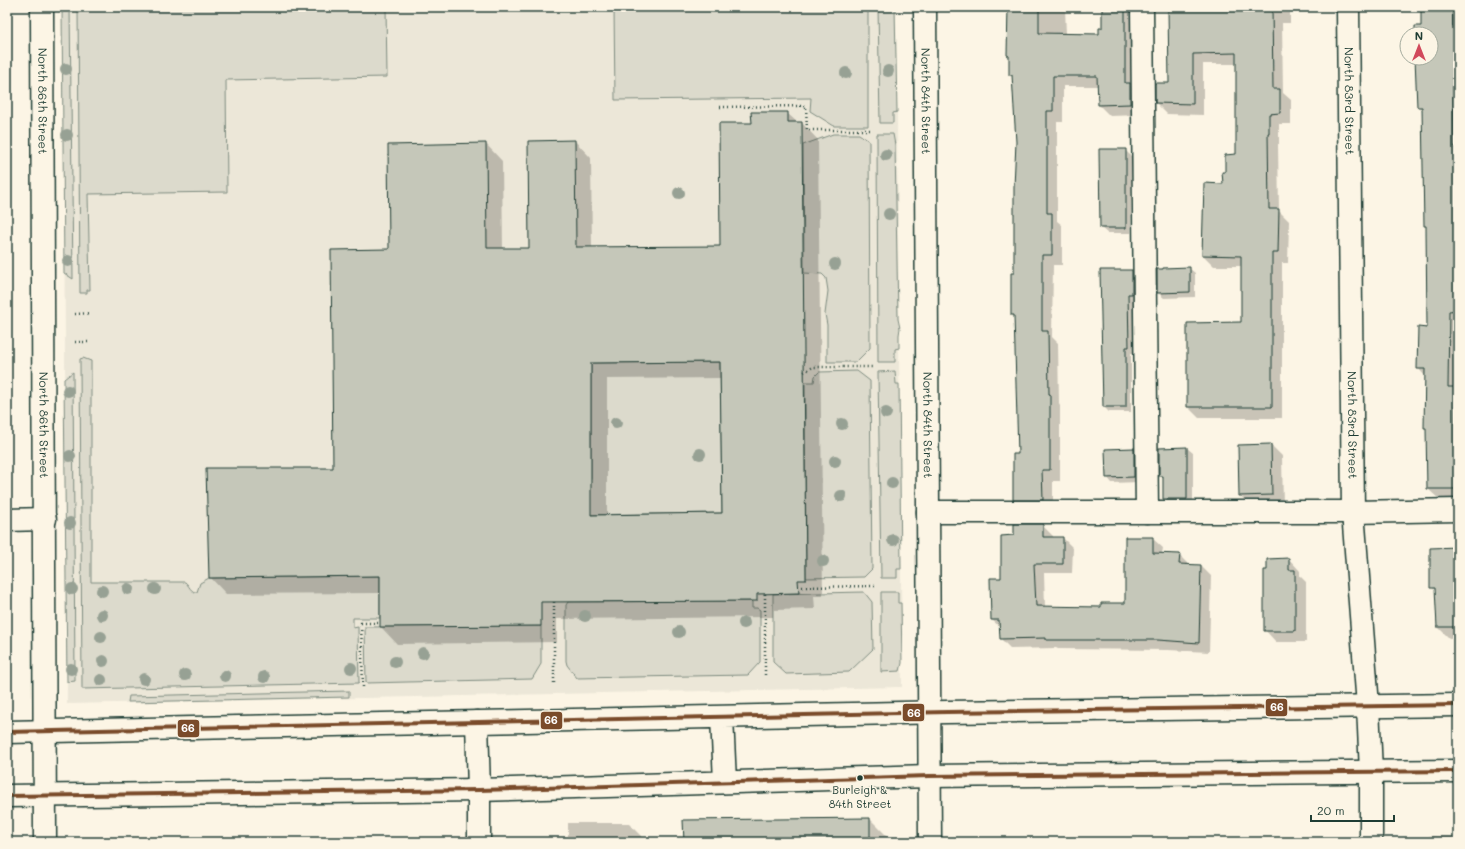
<svg xmlns="http://www.w3.org/2000/svg" width="1465" height="849" font-family="Mali,sans-serif">
	<rect width="100%" height="100%" fill="#fcf5e5"/>
	<filter id="ink" filterUnits="userSpaceOnUse"><feTurbulence type="fractalNoise" baseFrequency=".025" numOctaves="2"/><feDisplacementMap in="SourceGraphic" scale="8" xChannelSelector="R" yChannelSelector="G"/><feConvolveMatrix kernelMatrix="1 2 1 2 8 2 1 2 1" color-interpolation-filters="sRGB"/></filter>
	<g filter="url(#ink)">
		<path fill="#ece7d8" d="M63 7H896L902 687 67 704Z"/>
		<path fill="#dcdacc" stroke="#7e8c80" d="M62 7H70L73 279 64 273Z
			M78 7H386L387 77 226 80 227 192 88 194 90 290H87V293H80Z
			M614 7H868V126H834L810 111 811 98 615 100Z
			M878 7H895L897 112 893 113V123H880Z
			M833 134H859L869 141 870 348 856 362H827V325L825 314 828 291 826 278 822 274 804 273 803 145Z
			M877 134H893L895 145 898 319 900 328 899 335V348L895 349V362H878Z
			M83 358 91 361V582H185C189 585 191 593 197 592L200 583 209 578 380 576V618H353V628L358 627 359 683 82 689 80 359Z
			M720 362 722 513 568 515 591 479V363Z
			M857 371 870 381 872 569 864 577 806 578 805 382H814L815 376 819 372Z
			M895 371 896 384H899L901 569H897V578H881L878 372Z
			M73 372 75 681 67 682 64 379Z
			M864 592 872 602 873 649 849 672 786 674 773 662V594Z
			M881 592H898V603H901L902 663 900 671 881 672Z
			M752 601V608H757L760 610V662L748 675 577 678 567 665 566 661V605L568 602Z
			M541 626V664L532 679 366 683 365 627Z
			M349 691V697L128 702 129 696Z"/>
		<path fill="#0003" fill-rule="evenodd" d="M1008 7H1065L1066 35H1100L1103 29V7H1139L1141 115 1110 116 1099 105V86H1063V122H1057V221L1062 225V265H1053L1052 337 1058 343 1059 404 1060 406V481H1053V510H1025L1014 499 1019 455 1015 318 1012 315V274H1015L1017 142 1014 78 1010 75V57L1008 55Z
			M1169 7H1290V23H1282L1283 93 1291 100V124H1279V144H1278L1279 211 1289 221 1288 263H1282V418H1199L1188 407 1242 323V266H1214L1203 255 1224 185 1226 173 1237 155V64H1203V115L1167 114 1156 103 1170 84Z
			M1422 7H1458V499H1439L1428 489V430L1425 428V376L1418 368 1428 329 1427 228 1425 226 1423 111 1418 106 1416 58H1431V34H1416L1422 27Z
			M787 113 798 123H802L818 140 823 596H814L815 609 773 610V617L557 619V642L397 644 381 627V593L226 594 210 577 334 469 390 250 486 144 502 161 503 249H530L575 141 591 158 592 248 721 247 753 124ZM722 378 723 514 607 515V379Z
			M1125 150 1131 156V233H1107L1101 228Z
			M1189 268 1195 273V297L1164 298 1158 293Z
			M1132 271 1137 276V299H1133L1134 353H1131V412H1109L1104 407Z
			M1271 445 1282 456 1283 506 1251 507 1240 495Z
			M1187 448 1193 453V504H1169L1164 499V479L1160 475V449Z
			M1133 449 1139 455V482L1112 483 1107 477Z
			M1043 526 1053 536V538H1063L1073 548 1072 573H1044L1045 607 1102 608 1126 604 1152 538 1163 548 1162 554 1179 555 1189 565 1201 566 1211 576 1209 652 1168 650 1058 649 1056 648 1011 649 1001 639V628L992 620 1002 579 1015 536Z
			M1458 548V638H1449L1438 627 1436 591 1431 587Z
			M1289 559 1300 571V576L1306 582V642H1276L1265 630Z
			M870 819 889 838V842H685Z
			M568 823H628L645 840V842H568Z
			M1429 836 1458 837V842H1426V840H1429Z
			M1297 839H1316L1320 842H1297Z"/>
		<path fill="#c5c7b9" stroke="#1f3d34" fill-rule="evenodd" d="M1008 7H1039V33L1099 34V28H1102V7H1125V83H1130V104L1098 105 1097 76H1053V111H1047V213H1052V255H1042V331H1048L1049 394H1050V470H1042L1043 500H1013V454H1018L1014 315H1011V273H1014V187L1016 142 1012 75H1009V56L1007 55Z
			M1168 7H1272L1273 89H1280V113L1269 114V133H1268L1269 209H1279L1278 253H1272V407H1187V323L1241 322V256L1202 255 1204 183 1223 184 1222 172H1225V155L1236 154V53L1193 54V104L1155 103V83H1169Z
			M1421 7H1453V26H1458V63H1453L1454 147 1458 146V310L1449 311 1448 387H1456L1455 445H1458V489H1427L1426 428H1424L1425 369H1417L1418 327 1427 328 1426 226H1424L1422 107H1417L1415 58H1431V34H1415V26H1421Z
			M751 112H788V122H802L806 580H798L799 593 757 594V601L541 602V626L380 627V576L209 578 206 468H333L331 250 389 249 388 145 486 143 487 248H529L528 141 575 140 576 247 720 246 719 123H752ZM720 362 722 513 591 515V363Z
			M1099 149H1126V228H1100Z
			M1190 267V292L1157 293V269H1163V268Z
			M1100 270H1132V294H1128L1129 347H1126V407H1103Z
			M1271 444 1272 495 1239 496 1238 445Z
			M1187 447V499H1163V476H1159V448Z
			M1134 448V477L1106 478 1105 449Z
			M1014 524H1043V537H1063V564H1034L1036 606 1101 607V603H1125V537H1153V553L1180 554 1179 564 1201 565 1199 643 1158 640H1046V638L1000 639 999 620H991L990 578H1001V536L1014 535Z
			M1458 547V627H1437L1435 588H1430V548Z
			M1289 558V570H1295V631H1264V570H1267V559Z
			M870 818V842H684L683 820Z"/>
		<g fill="none" stroke-linecap="round" stroke-linejoin="round">
			<defs>
				<g id="minor">
					<path id="s1" d="M42 7 45 842"/>
					<path id="s2" d="M925 7 930 842"/>
					<path d="M1142 7 1147 512"/>
					<path id="s3" d="M1348 7 1353 512 1368 706 1371 772V842"/>
					<path d="M928 512H1353L1458 510"/>
					<path d="M7 520 45 519"/>
					<path d="M477 722 479 790V842"/>
				</g>
				<path id="major" d="M722 717 725 782
					M7 732 947 712 1458 705
					M7 796 479 790 929 776 1458 771"/>
			</defs>
			<use href="#minor" stroke="#1f3d34" stroke-width="25"/>
			<use href="#major" stroke="#1f3d34" stroke-width="25"/>
			<path stroke="#1f3d34" stroke-width="2.5" stroke-dasharray="1 3" stroke-linecap="butt" d="M720 107 806 106 807 130H872
				M75 314 90 313
				M75 342H90
				M804 372 813 367H874
				M798 587 875 586
				M765 594V678
				M554 602V683
				M363 687 361 623H380"/>
			<use href="#minor" stroke="#fcf5e5" stroke-width="22"/>
			<use href="#major" stroke="#fcf5e5" stroke-width="22"/>
			<defs>
				<path id="bus-1" d="M7 732 947 712 1458 705
					M7 796 479 790 929 776 1458 771"/>
			</defs>
			<use href="#bus-1" stroke="#fcf5e5" stroke-width="7"/>
			<use href="#bus-1" stroke="#7a4b2a" stroke-width="4"/>
		</g>
		<g fill="#97a194">
			<circle cx="66" cy="69" r="6"/>
			<circle cx="888" cy="71" r="6"/>
			<circle cx="846" cy="73" r="6"/>
			<circle cx="67" cy="135" r="6"/>
			<circle cx="886" cy="155" r="6"/>
			<circle cx="679" cy="193" r="6"/>
			<circle cx="889" cy="214" r="6"/>
			<circle cx="68" cy="261" r="6"/>
			<circle cx="835" cy="264" r="6"/>
			<circle cx="68" cy="391" r="6"/>
			<circle cx="886" cy="413" r="6"/>
			<circle cx="616" cy="423" r="6"/>
			<circle cx="842" cy="424" r="6"/>
			<circle cx="700" cy="454" r="6"/>
			<circle cx="70" cy="456" r="6"/>
			<circle cx="835" cy="461" r="6"/>
			<circle cx="892" cy="483" r="6"/>
			<circle cx="841" cy="496" r="6"/>
			<circle cx="70" cy="523" r="6"/>
			<circle cx="893" cy="540" r="6"/>
			<circle cx="823" cy="561" r="6"/>
			<circle cx="72" cy="589" r="6"/>
			<circle cx="128" cy="589" r="6"/>
			<circle cx="155" cy="589" r="6"/>
			<circle cx="102" cy="591" r="6"/>
			<circle cx="102" cy="615" r="6"/>
			<circle cx="585" cy="616" r="6"/>
			<circle cx="744" cy="623" r="6"/>
			<circle cx="679" cy="632" r="6"/>
			<circle cx="101" cy="637" r="6"/>
			<circle cx="423" cy="653" r="6"/>
			<circle cx="103" cy="661" r="6"/>
			<circle cx="395" cy="662" r="6"/>
			<circle cx="351" cy="668" r="6"/>
			<circle cx="71" cy="669" r="6"/>
			<circle cx="185" cy="675" r="6"/>
			<circle cx="225" cy="676" r="6"/>
			<circle cx="264" cy="677" r="6"/>
			<circle cx="144" cy="679" r="6"/>
			<circle cx="101" cy="680" r="6"/>
		</g>
	</g>
	<circle fill="#1f3d34" stroke="#fcf5e5" stroke-width="1.5" cx="860" cy="778" r="3.5"/>
	<g text-anchor="middle" stroke-width="3" stroke-linejoin="round" paint-order="stroke">
		<g font-size="11" fill="#1f3d34" stroke="#fcf5e5">
			<text x="860" y="794">Burleigh &amp;<tspan x="860" dy="14">84th Street</tspan></text>
		</g>
		<g font-size="12" fill="#1f3d34" stroke="#fcf5e5">
			<text dy="4" stroke="none"><textPath href="#s1" startOffset="94">North 86th Street</textPath></text>
			<text dy="4" stroke="none"><textPath href="#s2" startOffset="94">North 84th Street</textPath></text>
			<text dy="4" stroke="none"><textPath href="#s3" startOffset="94">North 83rd Street</textPath></text>
			<text dy="4" stroke="none"><textPath href="#s1" startOffset="418">North 86th Street</textPath></text>
			<text dy="4" stroke="none"><textPath href="#s2" startOffset="418">North 84th Street</textPath></text>
			<text dy="4" stroke="none"><textPath href="#s3" startOffset="418">North 83rd Street</textPath></text>
		</g>
	</g>
	<g stroke="#fcf5e5" stroke-width="1.5">
		<rect x="1265" y="698" width="23" height="19" rx="4" fill="#7a4b2a"/>
		<rect x="902" y="703" width="23" height="19" rx="4" fill="#7a4b2a"/>
		<rect x="540" y="711" width="23" height="19" rx="4" fill="#7a4b2a"/>
		<rect x="177" y="719" width="23" height="19" rx="4" fill="#7a4b2a"/>
	</g>
	<g font-size="11" text-anchor="middle" font-weight="bold" fill="#fff">
		<text x="1277" y="711">66</text>
		<text x="914" y="717">66</text>
		<text x="551" y="724">66</text>
		<text x="188" y="732">66</text>
	</g>
	<rect width="1465" height="849" fill="none" stroke="#fcf5e5" stroke-width="24"/>
	<rect x="12" y="12" width="1441" height="825" fill="none" stroke="#1f3d34" stroke-width="1.5" filter="url(#ink)"/>
	<g transform="translate(1419 46)"><circle r="19" fill="#fcf5e5" stroke="#a4ab9e"/>
	<path d="M0-3L7 15L0 10L-7 15Z" fill="#d1495b"/>
	<text y="-6" font-size="11" font-weight="bold" text-anchor="middle" fill="#1f3d34">N</text>
	</g>
	<path d="M1311 815v6h83v-6" fill="none" stroke="#1f3d34" stroke-width="2"/>
	<text x="1317" y="815" font-size="12" fill="#1f3d34" stroke="#fcf5e5" stroke-width="3" paint-order="stroke">20 m</text>
</svg>
